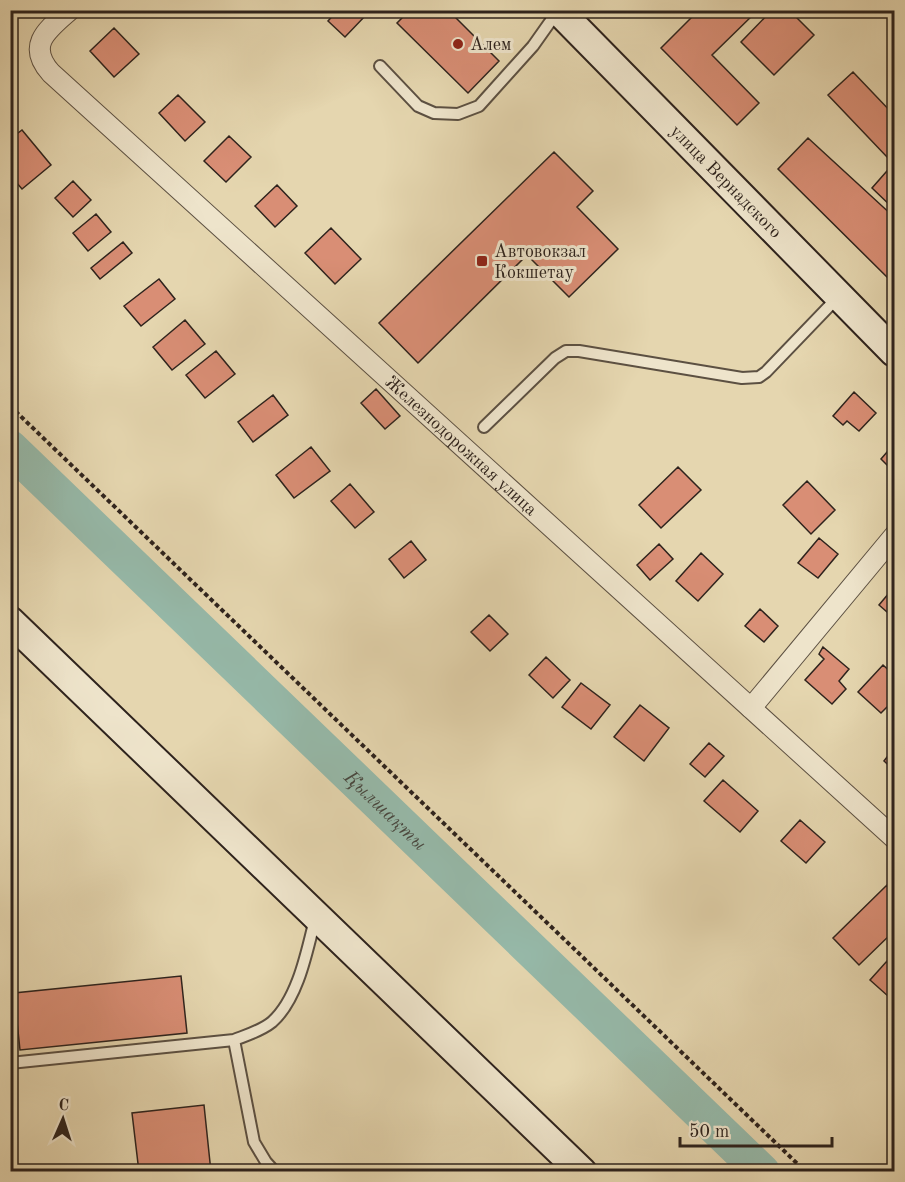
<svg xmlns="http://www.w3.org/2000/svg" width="905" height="1182" font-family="'Old Standard TT',serif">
	<rect width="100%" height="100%" fill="#e5d6af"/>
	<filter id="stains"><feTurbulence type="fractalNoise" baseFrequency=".00333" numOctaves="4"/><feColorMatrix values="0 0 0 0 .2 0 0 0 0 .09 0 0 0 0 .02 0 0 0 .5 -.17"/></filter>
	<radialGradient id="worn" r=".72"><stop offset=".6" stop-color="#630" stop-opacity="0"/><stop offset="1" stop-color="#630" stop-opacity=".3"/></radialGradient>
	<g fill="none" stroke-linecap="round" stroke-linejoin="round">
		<path stroke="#96b9a9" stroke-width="36" id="s1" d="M10 448 762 1172"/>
	</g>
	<path fill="#d98e75" stroke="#2e231d" stroke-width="1.5" d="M338 10H361L366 15 345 37 328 21Z
		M410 10H448L499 61 468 93 397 23Z
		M699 10H758L712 55 759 103 737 125 661 48Z
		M772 10H789L814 35 774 75 741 42Z
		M114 28 139 54 114 77 90 51Z
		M853 72 894 115V150L887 157 828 95Z
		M178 95 205 122 185 141 159 113Z
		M22 130 51 165 22 189 10 175V139Z
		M229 136 251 157 226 182 204 161Z
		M808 138 894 217V284L778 169Z
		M554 152 593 191 577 207 618 249 569 297 527 255 418 363 379 323Z
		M894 163V209L872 188Z
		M73 181 91 200 73 217 55 198Z
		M277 185 297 206 275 227 255 206Z
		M96 214 111 232 88 251 73 233Z
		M331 228 361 259 335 284 305 253Z
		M123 242 132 253 100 279 91 268Z
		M159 279 175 299 141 326 124 306Z
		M185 320 205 344 172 370 153 347Z
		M216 351 235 374 205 398 186 375Z
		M376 389 400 416 385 429 361 403Z
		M854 392 876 413 859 431 847 421 843 425 833 416Z
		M273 395 288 415 253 442 238 422Z
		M894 444V472L881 459Z
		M311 447 330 471 294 498 276 475Z
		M678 467 701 490 661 528 639 505Z
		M807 481 835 510 811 534 783 505Z
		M350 484 374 512 355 528 331 501Z
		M819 538 838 554 818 578 798 563Z
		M411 541 426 560 404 578 389 559Z
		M659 544 673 559 650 580 637 565Z
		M701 553 723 574 698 601 676 581Z
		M894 587V618L879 605Z
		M760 609 778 626 764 642 745 626Z
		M489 615 508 634 490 651 471 632Z
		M823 647 849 669 839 681 846 689 832 704 805 680 824 659 819 654Z
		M546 657 570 680 553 698 529 675Z
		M883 665 894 675V700L881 713 858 692Z
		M581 683 610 705 591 729 562 707Z
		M640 705 669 728 644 761 614 737Z
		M709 743 724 756 705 777 690 764Z
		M894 748V770L884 761Z
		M723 780 758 811 740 832 704 801Z
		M800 820 825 842 806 863 781 841Z
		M887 885 894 892V931L859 965 833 938Z
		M887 961 894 967V990L889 997 870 980Z
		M181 976 187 1033 20 1050 14 993Z
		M204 1105 211 1172H139L132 1113Z"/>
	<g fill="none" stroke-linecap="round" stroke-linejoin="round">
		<defs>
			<path id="lane" d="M380 66 418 106 434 113 458 114 479 106 533 46 557 12
				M484 427 555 358 566 351H579L742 378 759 377 766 372 839 296
				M234 1040 254 1142 266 1162 275 1172
				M10 1063 234 1040C247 1035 261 1031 272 1022 298 999 307 951 315 919"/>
			<g id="street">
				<path id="s2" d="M70 10C47 30 26 45 51 73L894 838"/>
				<path d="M751 708 894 536"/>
			</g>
			<g id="secondary">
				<path id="s3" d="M558 10 894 352"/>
				<path d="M10 621 582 1172"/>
			</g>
		</defs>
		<use href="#lane" stroke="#5c5042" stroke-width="14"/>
		<use href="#street" stroke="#5c5042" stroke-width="22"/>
		<use href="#secondary" stroke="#2e231d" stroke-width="32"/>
		<path stroke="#2e231d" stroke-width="4" stroke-dasharray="4.5 3" stroke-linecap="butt" d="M10 406 806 1172"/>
		<use href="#lane" stroke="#eee4cb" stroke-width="10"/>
		<use href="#street" stroke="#eee4cb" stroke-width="20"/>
		<use href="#secondary" stroke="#eee4cb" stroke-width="28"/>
	</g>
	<g fill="#8f2418" stroke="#eee4cb" stroke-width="2">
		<circle cx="458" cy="44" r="6"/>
		<rect x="476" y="255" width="12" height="12" rx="3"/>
	</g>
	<g text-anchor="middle" stroke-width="6" stroke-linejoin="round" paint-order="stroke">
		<g font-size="18" fill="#2e231d" stroke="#eee4cb" text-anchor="start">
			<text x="470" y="50">Алем</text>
			<text x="494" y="257">Автовокзал<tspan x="494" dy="21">Кокшетау</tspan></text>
		</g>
		<g font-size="18" fill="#2e231d" stroke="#eee4cb">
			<text dy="6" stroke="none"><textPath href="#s3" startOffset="240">улица Вернадского</textPath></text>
			<text dy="6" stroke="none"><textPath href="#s2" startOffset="632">Железнодорожная улица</textPath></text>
		</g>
		<g font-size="20" font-style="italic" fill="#484840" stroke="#eee4cb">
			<text dy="7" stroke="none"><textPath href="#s1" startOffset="522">Қылшақты</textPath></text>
		</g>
	</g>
	<rect width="905" height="1182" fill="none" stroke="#e5d6af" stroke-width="36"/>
	<rect x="12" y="12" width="881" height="1158" fill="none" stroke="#2e231d" stroke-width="3"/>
	<rect x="18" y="18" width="869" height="1146" fill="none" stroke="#2e231d" stroke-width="1.5"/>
	<g transform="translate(63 1119) rotate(3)" stroke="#eee4cb" stroke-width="4.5" paint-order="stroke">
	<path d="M0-4.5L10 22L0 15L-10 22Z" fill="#2e231d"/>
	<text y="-9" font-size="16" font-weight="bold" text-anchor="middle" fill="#2e231d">С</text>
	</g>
	<path d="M680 1137v9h152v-9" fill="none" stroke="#2e231d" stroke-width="3"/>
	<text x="689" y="1137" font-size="18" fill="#2e231d" stroke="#eee4cb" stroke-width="4.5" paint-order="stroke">50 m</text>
	<rect width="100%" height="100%" filter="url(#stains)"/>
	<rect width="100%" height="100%" fill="url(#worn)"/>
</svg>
